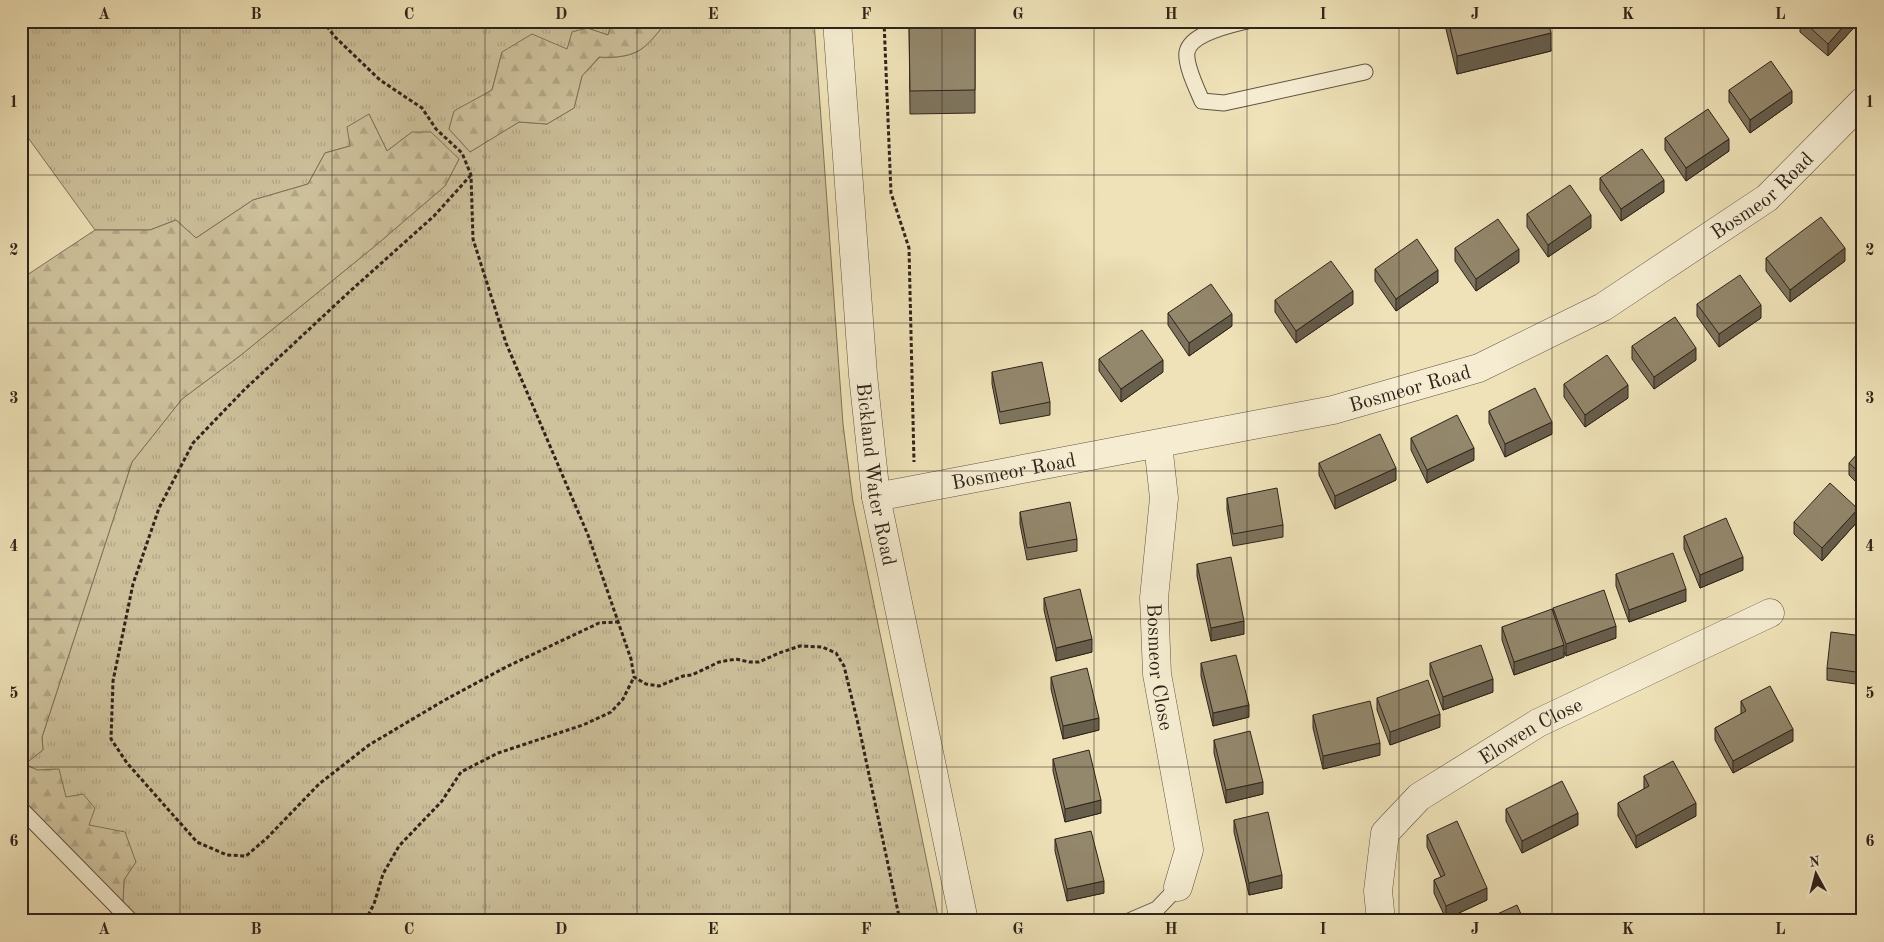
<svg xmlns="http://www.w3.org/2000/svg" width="1884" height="942" font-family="'Old Standard TT',serif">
	<defs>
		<pattern id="grass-tufts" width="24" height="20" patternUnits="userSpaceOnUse" patternTransform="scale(1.25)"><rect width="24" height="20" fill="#cec29d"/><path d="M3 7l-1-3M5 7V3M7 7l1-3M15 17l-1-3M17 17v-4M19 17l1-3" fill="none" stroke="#b1a787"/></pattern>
		<pattern id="forest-firs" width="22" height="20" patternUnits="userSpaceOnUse" patternTransform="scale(1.25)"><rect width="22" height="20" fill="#cec29d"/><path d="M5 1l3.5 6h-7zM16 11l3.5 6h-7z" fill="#b1a787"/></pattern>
	</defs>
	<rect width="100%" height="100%" fill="#efe2b8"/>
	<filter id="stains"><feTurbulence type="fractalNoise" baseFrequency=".004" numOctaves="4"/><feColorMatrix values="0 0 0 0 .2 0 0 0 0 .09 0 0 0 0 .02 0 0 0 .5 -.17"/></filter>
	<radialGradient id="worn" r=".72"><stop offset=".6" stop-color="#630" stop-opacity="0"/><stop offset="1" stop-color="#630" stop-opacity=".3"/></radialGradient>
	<path fill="url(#grass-tufts)" stroke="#7e735c" d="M21 21H612L608 35 587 28 567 49 502 52 492 90 454 112 449 129 470 152 519 122 547 124 574 108 582 76 600 57C614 58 633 57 644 47 653 40 660 29 668 21H814L843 424 853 502 939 921H142L123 902 124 880 136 861 89 825 66 797 37 770 24 764 43 750 42 737 132 462 182 399 241 355 375 246 445 186 459 159 412 132 387 151 369 114 350 146 325 153 308 184 253 200 196 238 176 220 150 230H95L21 128Z"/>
	<path fill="url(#forest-firs)" stroke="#7e735c" d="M612 21H668C660 29 652 41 644 47 632 57 614 58 599 57L582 76 574 108 547 124 519 122 470 152 449 129 454 111 492 90 502 52 532 34 567 49 572 32 587 28 608 35Z
		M369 114 387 151 412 132H431L459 159 445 186 375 246 241 355 182 399 132 462 42 737 43 750 25 764 37 770 59 769 66 797 83 794 95 808 89 825 125 832 136 862 124 880 123 902 21 800V279L95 230H150L176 220 196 238 253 200 308 184 325 153 350 146 347 127Z"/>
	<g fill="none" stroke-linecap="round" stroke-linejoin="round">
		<defs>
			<path id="service" d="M1247 21C1231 25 1191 33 1187 52 1185 65 1197 89 1202 101L1224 103 1365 72
				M21 809 131 921
				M1129 921 1157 909 1178 887"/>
			<g id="minor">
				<path id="s1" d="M1158 444 1164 498 1154 598 1157 674 1189 850 1178 887"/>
				<path id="s2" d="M876 497 1333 410 1479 368 1603 307 1767 198 1863 101"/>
				<path id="s3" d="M1381 921 1378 891 1385 833 1419 797 1538 723 1770 613"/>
			</g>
			<g id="tertiary">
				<path id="s4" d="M837 21 863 375 876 497 964 921"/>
			</g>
		</defs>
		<use href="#service" stroke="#5f5442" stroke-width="17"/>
		<use href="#minor" stroke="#5f5442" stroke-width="29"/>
		<use href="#tertiary" stroke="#5f5442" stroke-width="29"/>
		<path stroke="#2f241a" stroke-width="3" stroke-dasharray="4 2.5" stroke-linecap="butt" d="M323 21 334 36 380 80 422 108 436 129 462 153 471 175 473 239 506 343 588 535 631 659 634 677 646 684 659 686 683 676 692 675 719 662 736 659 749 662H759L779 653 800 646 822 647 836 653 844 666 860 732 900 921
			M884 21 891 193 909 248 914 462
			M471 175 434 216 348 293 244 390 193 443 159 508 133 584 113 681 111 739 127 763 197 842 227 855 246 856 267 838 319 784 369 745 443 701 506 667 599 623 617 622
			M365 921 374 904 383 874 399 846 442 801 461 772 498 753 583 725 611 712 623 699 634 677"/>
		<use href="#service" stroke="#f5ecd1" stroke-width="15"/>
		<use href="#minor" stroke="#f5ecd1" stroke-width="28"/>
		<use href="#tertiary" stroke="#f5ecd1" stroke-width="28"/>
	</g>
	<path fill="#7e745d" stroke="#2f241a" d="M909 21H975V113L910 114Z
		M1444 21H1548L1551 51 1457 74Z
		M1800 21H1860L1828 56 1800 32Z
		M1729 90 1792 103 1750 133 1729 102Z
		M1665 138 1729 151 1686 181 1665 150Z
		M1600 178 1664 192 1621 221 1600 190Z
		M1863 198V222L1857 217V204Z
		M1527 214 1591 228 1548 257 1527 227Z
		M1455 248 1519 262 1476 291 1455 261Z
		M1766 258 1845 261 1790 302 1766 271Z
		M1375 269 1438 282 1396 311 1375 281Z
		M1275 300 1353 304 1296 343 1275 312Z
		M1697 304 1761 318 1719 347 1697 316Z
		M1168 313 1232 326 1189 356 1168 325Z
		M1632 346 1696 360 1654 389 1632 359Z
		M1099 359 1163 372 1121 402 1099 371Z
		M992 372 1050 402V415L1000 424 992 384Z
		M1564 384 1628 398 1585 427 1564 397Z
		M1489 411 1552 434 1505 457 1489 423Z
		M1411 438 1474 460 1427 483 1411 450Z
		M1863 448V489L1849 475V463Z
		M1319 463 1396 480 1335 509 1319 475Z
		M1227 498 1283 525V537L1233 546 1227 510Z
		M1020 512 1077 539V551L1027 560 1020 524Z
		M1858 521 1822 561 1794 534V522Z
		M1684 536 1743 570 1700 588 1684 549Z
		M1197 564 1244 634 1211 641 1197 576Z
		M1616 574 1686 601 1629 622 1616 586Z
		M1044 598 1092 652 1056 661 1044 610Z
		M1553 608 1616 638 1566 656 1564 652V657L1514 675 1502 640V627L1553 613Z
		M1863 636V685L1827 680V668Z
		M1201 663 1249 717 1213 726 1201 676Z
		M1430 663 1493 692 1443 710 1430 675Z
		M1051 677 1099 730 1063 739 1051 689Z
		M1377 698 1440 727 1390 745 1377 710Z
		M1741 701 1793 741 1733 773 1715 740V728L1741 714Z
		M1313 715 1380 755 1323 769 1313 728Z
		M1214 740 1263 794 1226 803 1214 753Z
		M1053 759 1101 813 1065 822 1053 771Z
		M1644 776 1696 816 1636 848 1618 816V803L1644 789Z
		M1506 809 1578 825 1522 853 1506 821Z
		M1234 820 1282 888 1249 895 1234 832Z
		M1427 835 1487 900 1446 919 1434 893V880L1441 877 1427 847Z
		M1055 839 1104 893 1067 901 1055 851Z"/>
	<path fill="#675e4c" stroke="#2f241a" d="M1617 21H1633L1617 25Z
		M1848 21H1860L1828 56V44Z
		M1551 33V51L1457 74V56Z
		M1792 91V103L1750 133V120Z
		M1729 139V151L1686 181V168Z
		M1664 180V192L1621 221V209Z
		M1591 215V228L1548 257V245Z
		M1845 248V261L1790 302V290Z
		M1519 249V262L1476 291V279Z
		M1438 270V282L1396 311V299Z
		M1353 291V304L1296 343V331Z
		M1761 305V318L1719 347V334Z
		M1232 314V326L1189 356V343Z
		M1696 348V360L1654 389V377Z
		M1163 360V372L1121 402V389Z
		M1628 385V398L1585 427V415Z
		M1552 422V434L1505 457V444Z
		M1474 448V460L1427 483V470Z
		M1396 468V480L1335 509V496Z
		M1858 509V521L1822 561V548Z
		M1743 557V570L1700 588V575Z
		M1686 589V601L1629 622V610Z
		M1244 621V634L1211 641V628Z
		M1616 626V638L1566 656V644Z
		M1092 639V652L1056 661V648Z
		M1564 645V657L1514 675V662Z
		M1493 679V692L1443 710V697Z
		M1249 705V717L1213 726V713Z
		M1440 714V727L1390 745V732Z
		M1099 718V730L1063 739V726Z
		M1793 729V741L1733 773V761Z
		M1380 743V755L1323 769V756Z
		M1263 782V794L1226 803V790Z
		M1101 800V813L1065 822V809Z
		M1696 803V816L1636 848V836Z
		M1578 813V825L1522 853V841Z
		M1282 875V888L1249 895V883Z
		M1104 881V893L1067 901V889Z
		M1487 888V900L1446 919V906Z"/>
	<path fill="#93876c" stroke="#2f241a" d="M909 21H975V90L910 91Z
		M1448 21H1548L1551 33 1457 56Z
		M1803 21H1848L1828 44Z
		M1771 61 1792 91 1750 120 1729 90Z
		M1708 109 1729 139 1686 168 1665 138Z
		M1642 149 1664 180 1621 209 1600 178Z
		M1570 185 1591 215 1548 245 1527 214Z
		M1863 198V210L1857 204Z
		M1821 217 1845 248 1790 290 1766 258Z
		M1498 219 1519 249 1476 279 1455 248Z
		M1417 239 1438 270 1396 299 1375 269Z
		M1331 261 1353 291 1296 331 1275 300Z
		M1740 275 1761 305 1719 334 1697 304Z
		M1211 284 1232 314 1189 343 1168 313Z
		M1675 317 1696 348 1654 377 1632 346Z
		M1142 330 1163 360 1121 389 1099 359Z
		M1607 355 1628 385 1585 415 1564 384Z
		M1042 362 1050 402 1000 412 992 372Z
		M1535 388 1552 422 1505 444 1489 411Z
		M1457 415 1474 448 1427 470 1411 438Z
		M1380 434 1396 468 1335 496 1319 463Z
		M1863 448V476L1849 463Z
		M1830 483 1858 509 1822 548 1794 522Z
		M1277 488 1283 525 1233 534 1227 498Z
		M1070 502 1077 539 1027 548 1020 512Z
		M1726 518 1743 557 1700 575 1684 536Z
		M1673 553 1686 589 1629 610 1616 574Z
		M1231 557 1244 621 1211 628 1197 564Z
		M1080 589 1092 639 1056 648 1044 598Z
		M1604 590 1616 626 1566 644 1553 608Z
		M1552 609 1564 645 1514 662 1502 627Z
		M1831 632 1863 636V673L1827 668Z
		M1481 645 1493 679 1443 697 1430 663Z
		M1236 655 1249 705 1213 713 1201 663Z
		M1087 668 1099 718 1063 726 1051 677Z
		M1428 680 1440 714 1390 732 1377 698Z
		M1770 686 1793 729 1733 761 1715 728 1746 711 1741 701Z
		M1370 701 1380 743 1323 756 1313 715Z
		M1250 731 1263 782 1226 790 1214 740Z
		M1089 750 1101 800 1065 809 1053 759Z
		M1673 761 1696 803 1636 836 1618 803 1649 786 1644 776Z
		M1562 781 1578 813 1522 841 1506 809Z
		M1268 812 1282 875 1249 883 1234 820Z
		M1457 821 1487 888 1446 906 1434 880 1445 875 1427 835Z
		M1091 831 1104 881 1067 889 1055 839Z
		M1517 905 1524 921H1482Z
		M1679 914 1682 921H1667Z"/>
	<path fill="none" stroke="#2f241a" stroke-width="1" stroke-opacity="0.55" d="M180 21V921M332 21V921M485 21V921M637 21V921M790 21V921M942 21V921M1094 21V921M1247 21V921M1399 21V921M1552 21V921M1704 21V921M21 175H1863M21 323H1863M21 471H1863M21 619H1863M21 767H1863"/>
	<g text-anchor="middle" stroke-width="5" stroke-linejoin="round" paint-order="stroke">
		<g font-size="20" fill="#2f241a" stroke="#f5ecd1">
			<text dy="7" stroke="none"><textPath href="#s2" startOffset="950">Bosmeor Road</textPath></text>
			<text dy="7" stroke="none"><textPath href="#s2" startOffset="545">Bosmeor Road</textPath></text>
			<text dy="7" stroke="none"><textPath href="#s2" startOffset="140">Bosmeor Road</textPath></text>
			<text dy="7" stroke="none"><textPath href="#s4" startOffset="455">Bickland Water Road</textPath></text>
			<text dy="7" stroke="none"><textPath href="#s1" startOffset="224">Bosmeor Close</textPath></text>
			<text dy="7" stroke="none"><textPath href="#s3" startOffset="268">Elowen Close</textPath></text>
		</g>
	</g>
	<rect width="1884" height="942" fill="none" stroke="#efe2b8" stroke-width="55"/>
	<g transform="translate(1816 874) rotate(353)" stroke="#f5ecd1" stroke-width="4" paint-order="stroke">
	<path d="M0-4L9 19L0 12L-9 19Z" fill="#2f241a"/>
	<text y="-8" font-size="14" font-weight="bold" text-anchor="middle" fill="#2f241a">N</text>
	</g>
	<rect x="28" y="28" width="1828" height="886" fill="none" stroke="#2f241a" stroke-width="2"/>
	<g font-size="16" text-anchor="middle" font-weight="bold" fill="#2f241a">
		<text x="104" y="19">A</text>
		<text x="256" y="19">B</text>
		<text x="409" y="19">C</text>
		<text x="561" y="19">D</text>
		<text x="713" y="19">E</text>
		<text x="866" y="19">F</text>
		<text x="1018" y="19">G</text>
		<text x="1171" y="19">H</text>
		<text x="1323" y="19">I</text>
		<text x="1475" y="19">J</text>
		<text x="1628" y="19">K</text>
		<text x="1780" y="19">L</text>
		<text x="14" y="107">1</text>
		<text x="1870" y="107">1</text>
		<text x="14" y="255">2</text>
		<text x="1870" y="255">2</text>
		<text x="14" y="403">3</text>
		<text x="1870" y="403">3</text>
		<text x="14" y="551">4</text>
		<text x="1870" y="551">4</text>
		<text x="14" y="698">5</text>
		<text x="1870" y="698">5</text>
		<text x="14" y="846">6</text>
		<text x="1870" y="846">6</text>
		<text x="104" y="934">A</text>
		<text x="256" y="934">B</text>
		<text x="409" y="934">C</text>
		<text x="561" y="934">D</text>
		<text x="713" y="934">E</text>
		<text x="866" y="934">F</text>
		<text x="1018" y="934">G</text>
		<text x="1171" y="934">H</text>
		<text x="1323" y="934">I</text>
		<text x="1475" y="934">J</text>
		<text x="1628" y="934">K</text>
		<text x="1780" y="934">L</text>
	</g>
	<rect width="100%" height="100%" filter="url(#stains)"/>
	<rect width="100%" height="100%" fill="url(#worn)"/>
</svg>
